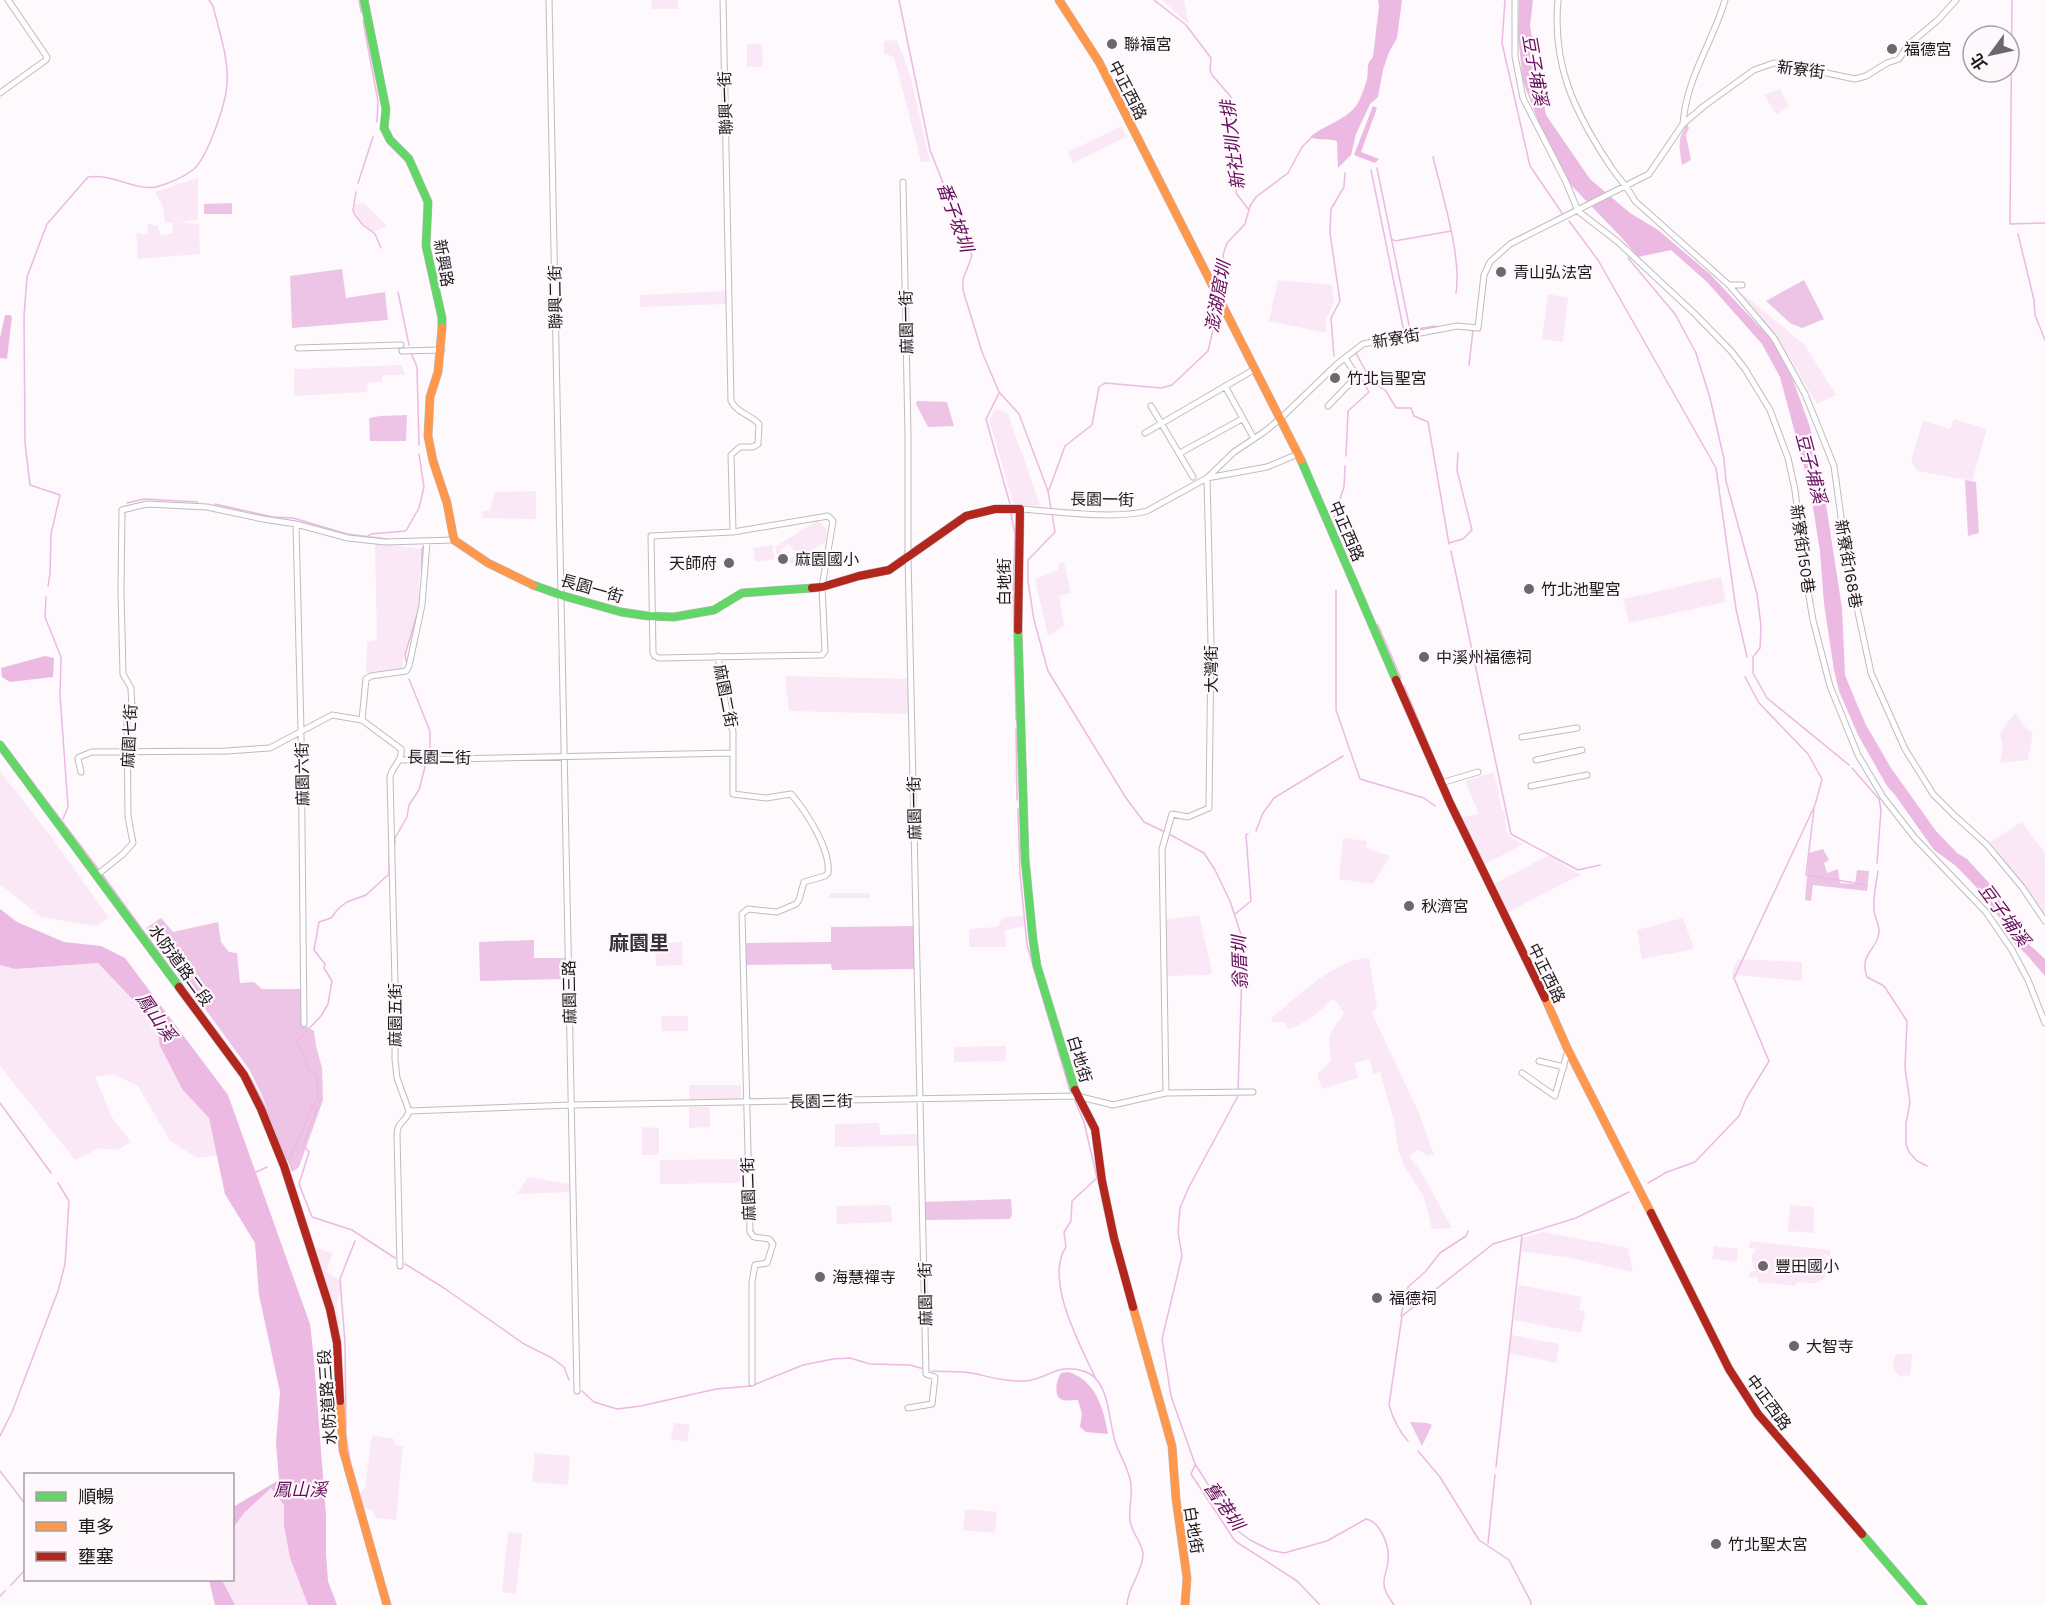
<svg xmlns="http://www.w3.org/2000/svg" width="2045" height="1605" font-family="'Work Sans','Noto Sans TC',sans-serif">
	<rect width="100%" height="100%" fill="#fdf9fc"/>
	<path fill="#fbe8f6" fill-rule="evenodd" d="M651 0H678V9H652Z
		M1162 0H1184L1189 25Z
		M897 40 911 78 930 162H921L894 57 884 53V41Z
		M747 44H762L763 67H747Z
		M1780 89 1789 106 1777 115 1764 95Z
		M1122 126 1126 137 1073 163 1068 152Z
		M198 178V220L178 222 199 224 200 254 137 259 138 247 136 233 147 234 148 224 158 226 161 236 173 233 172 223H165L162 204 155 192Z
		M364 203 387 226 373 232C365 225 354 217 354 205Z
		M1278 280 1332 285 1334 302 1326 320V333L1269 321Z
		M726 291 727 304 640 307V295Z
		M1739 293 1743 294 1804 344 1836 395 1817 404 1780 342Z
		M1548 294 1568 298 1563 342 1542 339Z
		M402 365 405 375H382V382L367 383 368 392 294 396V369Z
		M996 408 1008 414 1040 505H1014L989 420Z
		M1954 419 1987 429 1972 481 1917 471 1911 461 1923 421 1950 429Z
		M536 491V519L482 518 483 511H490L495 492Z
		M818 520 827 531 825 542 793 563 781 561 778 558 775 547ZM789 544 797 555 787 559 783 557 781 550Z
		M375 543 421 549 423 551 419 580V606L403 661 402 671 366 673 367 642 377 640Z
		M772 545 775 559 755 562 753 548Z
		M1064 562 1071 593 1059 596 1064 626 1048 636 1035 579 1058 570 1059 564Z
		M1721 577 1726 602 1629 623 1623 599Z
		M785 676 909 679 910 714 789 711Z
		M2015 713 2026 728 2033 733 2028 760 2000 763 2003 746 2000 733Z
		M0 771 50 835 109 918 96 926 41 917 0 884Z
		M1494 772 1502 810 1505 811C1506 830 1504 836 1523 844L1484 865 1461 817 1479 814 1465 781Z
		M2022 822 2045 853V915L1990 842Z
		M1343 838 1367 841 1366 848 1390 856 1373 884 1339 879Z
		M1549 855C1562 860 1569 872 1582 874L1508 912 1494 884Z
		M829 893H869L870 898H829Z
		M1199 915 1212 971 1209 975 1165 976 1164 920Z
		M1024 916 1025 926 1005 930 1006 947H969V929L997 927 1004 917Z
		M1683 918 1694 949 1642 959 1637 930Z
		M682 942 683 965 656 966 655 943Z
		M1369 958 1377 1007 1372 1013 1418 1111 1434 1154 1428 1156 1418 1150 1409 1157 1420 1170 1452 1228 1432 1229 1424 1197 1404 1166 1398 1149 1394 1121 1380 1072 1373 1074 1370 1059 1354 1063 1358 1078 1322 1089 1317 1074 1331 1061 1329 1040 1331 1032 1344 1013 1337 1002 1332 999C1320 1012 1305 1024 1288 1029L1285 1022H1273L1271 1018C1298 997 1334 959 1369 958Z
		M1738 959 1802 962V981L1738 975 1732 980V973Z
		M98 963 156 1024 160 1046 182 1089 209 1118 218 1155 197 1158 170 1141 138 1086 112 1074 95 1077 113 1119 131 1142 118 1150 100 1148 75 1160 0 1066V965L15 969Z
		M661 1016H688V1031H662Z
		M1006 1046V1061L954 1062V1047Z
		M689 1085H741V1101H689Z
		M689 1107H710V1127L689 1128Z
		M879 1123 880 1135 919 1134V1146L835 1147V1124Z
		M642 1127 659 1128V1155H642Z
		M743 1159 744 1183 660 1184V1160Z
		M528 1177 569 1184V1192L517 1194Z
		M891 1205 892 1222 837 1224 836 1206Z
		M1790 1205 1814 1207 1813 1233 1788 1231Z
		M1543 1232 1628 1248 1633 1272 1566 1257 1521 1251 1520 1239Z
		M1750 1241 1830 1250V1256L1824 1255C1832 1265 1829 1279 1816 1283 1810 1284 1803 1282 1797 1282L1796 1286 1758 1282V1278L1749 1277 1750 1271H1756C1751 1262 1750 1258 1756 1249L1749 1248Z
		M1714 1246 1738 1249 1737 1262 1712 1259Z
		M315 1247 332 1253 327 1272 342 1282 336 1306 340 1322 339 1333Z
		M1519 1285 1582 1297 1579 1310 1585 1312 1581 1333 1514 1320Z
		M1511 1335 1559 1344 1556 1363 1508 1353Z
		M1896 1354H1912L1910 1375 1901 1377C1891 1370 1892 1365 1896 1354Z
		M674 1423 690 1425 687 1442 671 1439Z
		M372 1435 394 1439V1445L403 1446 396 1520 376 1518 371 1509H363L358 1495 365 1488Z
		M535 1453 570 1456 568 1485 532 1482Z
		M271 1488 284 1505V1526L290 1558 308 1605H235L222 1580H232L233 1528 244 1513Z
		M965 1509 997 1512 995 1533 963 1530Z
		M508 1532 522 1534 516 1594 502 1592Z"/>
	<path fill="#edc4e5" d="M1687 124 1689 128 1686 135 1691 160 1682 165C1679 146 1677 140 1687 124Z
		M232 203V214H204V204Z
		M342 269 346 298 385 292 388 320 292 328 290 276Z
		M1804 280 1824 319 1802 328 1790 323 1766 301Z
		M917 401 947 402 954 426 928 427 916 404Z
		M407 415 406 441H370L369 418 380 416Z
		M1965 480 1976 482 1979 533 1968 536Z
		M1823 849 1829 860 1824 863 1827 873 1838 869 1840 883 1855 884 1857 870 1869 871 1867 891 1813 885 1811 901 1805 900 1809 853Z
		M161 918 173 932 218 922 221 942 229 952 237 953 240 983 254 982 262 989H303L302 1024 314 1031 316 1046 322 1068 323 1100 299 1167 292 1172 261 1093 249 1069 146 928Z
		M915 926 916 969 832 970 831 964 744 965V943L831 942V927Z
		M534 940V958H565V979L480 981 479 942Z
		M1011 1199 1012 1215 1010 1219 925 1220V1202Z
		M1410 1422 1427 1423 1432 1425 1422 1446Z"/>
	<path fill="#ecb9e2" d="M1378 0H1402L1397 38 1389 52 1383 70 1378 97 1370 104 1356 134 1351 155 1338 168 1337 141C1328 138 1319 141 1310 137 1325 124 1349 120 1359 101 1362 95 1365 86 1367 79 1369 69 1365 65 1373 57L1379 6Z
		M1519 0H1533L1530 26 1546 115 1590 179 1630 213 1658 230 1710 274 1769 337 1782 357 1793 380 1810 427 1823 485 1842 608 1845 675 1856 702 1866 725 1891 768 1936 831 1957 853 1967 859 1989 883 2021 937 2045 959V976L2026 954 2012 941 2001 920 1979 890 1956 866 1934 850 1895 795 1887 786 1858 735 1839 691 1834 670 1824 604 1820 551 1810 489 1780 377 1762 344 1707 282 1671 250 1638 257 1622 238 1571 185 1540 126 1523 81 1518 36Z
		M1373 106 1377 108 1361 152 1379 159 1375 163 1354 155Z
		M5 315H10L12 317 7 359 0 358V338Z
		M45 656 54 658 53 677 10 682 2 677 1 668Z
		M0 909 17 922 64 942 101 946 125 958 228 1095 310 1324 314 1360 326 1515V1554L328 1581 337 1605H308L290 1558 284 1526V1505L271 1488 244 1513 233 1528V1507L279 1480 276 1443 280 1392 259 1295 255 1243 225 1194 209 1118 182 1089 160 1046 156 1024 98 963 15 969 0 965Z
		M1068 1372C1095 1379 1104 1409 1108 1434L1086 1432 1080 1427 1082 1414 1078 1400C1074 1400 1066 1401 1063 1400 1052 1397 1057 1379 1061 1373Z
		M209 1580H222L235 1605H215Z"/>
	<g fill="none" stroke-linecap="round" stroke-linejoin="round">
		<path stroke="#ecb9e2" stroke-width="1.5" d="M359 0 361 12
			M899 0 930 150 972 256 963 279V290L982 352 999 392 1019 414 1048 491 1051 509
			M1154 0 1186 25 1211 58 1210 70 1212 75 1231 97 1232 103 1231 119 1237 140 1236 193 1249 210
			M1505 0 1502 43 1530 166 1562 213
			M2012 0 2010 224 2045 223
			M363 21 378 101 377 122
			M1433 157C1442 194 1462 257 1456 293
			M1377 168 1410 330 1436 326
			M1371 170 1404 332
			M358 183 373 137
			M356 192 353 210 355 215 363 225 375 234 381 248
			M1569 221 1598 260 1716 468 1736 609 1747 657
			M2018 234 2034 300 2035 315 2045 340
			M1392 239 1395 241 1451 231
			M1628 258 1675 314 1696 353 1710 398 1724 459 1726 481 1757 594 1761 626 1760 648 1753 657V673L1767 698 1849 765
			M398 292 409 345
			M1221 294 1226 276 1223 255 1227 243 1245 224 1250 206 1256 197 1288 173 1302 147 1311 138
			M411 353 417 367 419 445
			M1356 353 1371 381 1386 391 1396 408H1411L1414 416 1428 422 1449 544
			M1334 356 1331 318 1340 301 1330 233 1331 209 1344 187 1345 173
			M1469 365 1473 330
			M999 393 986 419 1010 504
			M1346 456 1348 411 1369 392 1361 378
			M1049 490 1065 446 1092 425 1099 387 1105 383 1161 388 1172 385 1208 351 1219 304
			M127 503 144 499 198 502
			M215 504 273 517 293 518 347 534 387 539
			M1052 513 1055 532 1028 560V581L1034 620 1048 671 1126 798 1144 822 1165 832
			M1011 514 1015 534 1013 592 1016 720
			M1334 517 1344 487 1345 466
			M367 537 371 534 405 531 407 529 419 508 424 487 419 454
			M1449 543 1463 539 1472 530 1457 470 1458 453
			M1451 551 1511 834 1578 870 1600 865
			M422 571V548
			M48 586 50 574 51 534 60 495 30 485 25 442 24 316 27 277 47 224 88 177C112 173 135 191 156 187 168 184 184 177 194 169 208 156 226 103 227 84 229 58 219 31 213 6L209 0
			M1336 590V710L1360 779 1424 798 1435 806
			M46 597 45 617 61 657 60 695 68 807 63 819
			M1378 625 1401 678
			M407 665 405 655 418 611
			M409 679 430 731V754
			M1404 686 1426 738
			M1016 729 1017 800
			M6 747 99 870
			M1852 768 1879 799 1881 810 1877 863
			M1018 809 1020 873 1027 945 1070 1091
			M1814 809 1806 875 1867 885
			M1256 831 1263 813 1274 798 1343 756
			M1169 834 1204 853 1215 870 1230 901 1243 941 1238 1091
			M395 844V838L407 817 409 805 419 790 426 763
			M1878 871C1876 883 1873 897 1874 909 1874 917 1880 924 1879 933 1876 952 1859 953 1867 977L1884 986 1907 1021 1905 1068 1910 1102 1906 1124V1144L1909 1152 1917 1161 1927 1166
			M102 874 251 1079 268 1112 287 1159 290 1158 318 1095 317 1076 310 1071 297 1041 321 1016 328 1004 332 981 324 968 325 964 314 950 319 922 331 918 339 908 347 902 366 895 389 874V853
			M1235 914 1251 901 1246 835 1248 834
			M319 1096 321 1098 303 1145 309 1152 299 1184 312 1217 352 1230 395 1258
			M1238 1096 1189 1187 1180 1208 1178 1232 1182 1256 1162 1339 1171 1396 1195 1464 1238 1531 1250 1540 1270 1550 1284 1553 1327 1541 1366 1519C1381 1522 1390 1547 1388 1561 1388 1569 1383 1577 1384 1584 1384 1592 1390 1599 1394 1605
			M1075 1101 1084 1122 1097 1178 1072 1201 1071 1221 1064 1232 1066 1247C1044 1279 1080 1345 1095 1377
			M0 1103 51 1173
			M254 1173 267 1167
			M1648 1183 1667 1172 1695 1162 1739 1116 1746 1099 1769 1061 1734 978 1815 805 1822 779 1808 754 1759 703 1745 677
			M405 1264 444 1288 524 1344 552 1358 564 1367 569 1380
			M1401 1316 1408 1287 1425 1272 1440 1253 1466 1236 1468 1231
			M932 1371C945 1372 959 1371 972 1373 991 1377 1006 1382 1026 1381 1048 1379 1056 1363 1083 1371 1110 1378 1108 1419 1115 1441 1119 1454 1127 1466 1130 1479 1134 1493 1128 1506 1130 1520 1131 1532 1142 1542 1143 1554 1143 1572 1128 1586 1127 1605
			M582 1391 594 1402 617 1409 641 1406 716 1389 751 1386 803 1365 833 1359 850 1358 870 1364 910 1365 924 1369
			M346 1429 345 1343 340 1279 355 1241
			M346 1435 350 1460
			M0 1436 12 1412 58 1291 65 1264 69 1201 58 1183
			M1408 1441C1398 1430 1393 1419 1389 1405L1402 1316 1493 1244 1576 1218 1629 1192
			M1418 1451 1440 1477 1479 1540 1509 1560 1531 1602V1605
			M1195 1465 1191 1474 1235 1541 1297 1581 1320 1605
			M1496 1467 1522 1236
			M0 1471 26 1505
			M1488 1543 1495 1475
			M11 1585 26 1569
			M0 1596 5 1591"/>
		<defs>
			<path id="street" d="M549 0 577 1391
				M723 0 731 401C737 413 751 415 759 424L758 444 753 447H740L731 455 733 532
				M1515 0V56L1523 98 1566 182 1578 211 1618 242 1695 314 1731 351 1745 369 1770 410 1788 458 1795 490 1805 573 1813 620 1830 686 1858 755 1883 797 1915 838 1986 912 2012 950 2028 980 2045 1023
				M1558 0C1552 65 1574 111 1609 164 1617 177 1628 187 1635 201L1729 285 1774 338 1805 394 1834 466 1847 561 1871 673 1905 749 1933 794 1954 815 1987 845 2022 887 2045 921
				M0 93 46 60 47 57 8 0
				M1683 124C1686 78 1713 42 1725 0
				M903 182 908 435V556L926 1374 935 1377 932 1404 908 1408
				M1729 285H1742
				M298 348 401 345
				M402 351 442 350
				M1225 386 1252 435
				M1151 406 1193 477
				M1328 406 1357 376 1345 358
				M1145 433 1255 369
				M1180 453 1242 419
				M1207 478 1234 452 1264 432 1280 419 1337 364 1363 344 1457 326 1478 328 1484 275 1490 262 1510 244 1649 174 1683 124 1704 106 1754 70 1774 63 1784 64 1855 79 1866 76 1887 63 1899 59 1908 45 1938 20 1956 0
				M1020 509C1055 511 1115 520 1147 511L1207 478 1267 467 1298 454
				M828 516 833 521 822 587 825 651 822 655 659 658 655 656 653 653 651 536 733 532Z
				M296 524 301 731 304 1024
				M718 656 726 706 733 732V794L766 798 791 794C806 811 831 850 828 873L825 876 804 882 799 900 796 904 777 912 748 909 742 914 750 1232 754 1237 769 1239 773 1244 767 1263 755 1265 752 1282V1383
				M362 720 366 679 371 676 406 671 409 666 422 605 427 541
				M1522 737 1577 728
				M400 760 733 753
				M1536 760 1582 750
				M81 772 78 759 79 757 92 752 226 751 270 748 332 715 362 720 401 749C403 761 392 766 390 777L395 985V1059L397 1078 409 1111C407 1121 397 1122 397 1134L400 1266
				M1441 783 1478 772
				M1531 786 1587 775
				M97 875 123 854 133 843 128 816 127 718 132 710 131 688 123 674 121 591 122 510 147 504 207 507 263 519 296 524 348 538 385 542 454 540
				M1539 1061 1564 1067
				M1522 1073 1555 1096 1568 1050
				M1166 1093 1162 849 1172 814 1188 817 1209 808 1211 643 1207 478
				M409 1111 572 1105 1077 1096 1113 1105 1166 1093 1253 1092"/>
			<path id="fast" d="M364 0 386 109 384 128 390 140 409 159 428 202 426 246 442 318V328
				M1301 460 1396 680
				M533 585 564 596 621 612 648 616 674 617 714 610 742 593 812 588
				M1018 630 1025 859 1033 940 1037 966 1075 1090
				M0 745 179 987
				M1862 1534 1923 1605"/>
			<path id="slow" d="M1059 0 1099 62 1301 460
				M442 328 438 372 430 397 428 436 433 461 447 503 454 540 488 563 533 585
				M1545 998 1568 1050 1651 1213
				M1133 1307 1172 1446 1176 1499 1187 1578 1185 1605
				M340 1401 343 1450 387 1605"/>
			<path id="jam" d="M812 588 822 587 859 576 889 570 966 516 995 509H1020L1018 630
				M1396 680 1450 803 1545 998
				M179 987 244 1075 261 1109 284 1166 330 1309 337 1343 340 1401
				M1075 1090 1095 1129 1102 1181 1114 1238 1133 1307
				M1651 1213 1729 1369 1758 1414 1862 1534"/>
		</defs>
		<use href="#street" stroke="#bfbcbe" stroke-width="7"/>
		<use href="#fast" stroke="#bfbcbe" stroke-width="9"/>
		<use href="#slow" stroke="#bfbcbe" stroke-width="9"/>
		<use href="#jam" stroke="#bfbcbe" stroke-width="9"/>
		<use href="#street" stroke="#fffeff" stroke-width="5"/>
		<use href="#fast" stroke="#63d668" stroke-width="8"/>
		<use href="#slow" stroke="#ff974d" stroke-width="8"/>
		<use href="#jam" stroke="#b3261e" stroke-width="8"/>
	</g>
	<g fill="#6b676a" stroke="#fef8fd" stroke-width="2">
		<circle cx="1112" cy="44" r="6"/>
		<circle cx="1892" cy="49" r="6"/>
		<circle cx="1501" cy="272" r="6"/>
		<circle cx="1335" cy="378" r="6"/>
		<circle cx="783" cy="559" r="6"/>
		<circle cx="729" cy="563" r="6"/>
		<circle cx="1529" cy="589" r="6"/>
		<circle cx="1424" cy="657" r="6"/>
		<circle cx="1409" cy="906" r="6"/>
		<circle cx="1763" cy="1266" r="6"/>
		<circle cx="820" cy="1277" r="6"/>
		<circle cx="1377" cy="1298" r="6"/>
		<circle cx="1794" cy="1346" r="6"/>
		<circle cx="1716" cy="1544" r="6"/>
	</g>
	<g text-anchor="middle" stroke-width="4.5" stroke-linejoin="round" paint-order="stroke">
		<g font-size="16" fill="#1c191b" stroke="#fef8fd" text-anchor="start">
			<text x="1124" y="50">聯福宮</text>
			<text x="1904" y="55">福德宮</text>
			<text x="1513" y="278">青山弘法宮</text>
			<text x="1347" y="384">竹北旨聖宮</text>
			<text x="795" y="565">麻園國小</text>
			<text x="717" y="569" text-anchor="end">天師府</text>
			<text x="1541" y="595">竹北池聖宮</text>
			<text x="1436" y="663">中溪州福德祠</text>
			<text x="1421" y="912">秋濟宮</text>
			<text x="1775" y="1272">豐田國小</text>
			<text x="832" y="1283">海慧禪寺</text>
			<text x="1389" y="1304">福德祠</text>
			<text x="1806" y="1352">大智寺</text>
			<text x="1728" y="1550">竹北聖太宮</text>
		</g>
		<g font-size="16" fill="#1c191b" stroke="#fef8fd">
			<text transform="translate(1801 69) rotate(7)" y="6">新寮街</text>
			<text transform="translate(1128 90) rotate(63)" y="6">中正西路</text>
			<text transform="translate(725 103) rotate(-92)" y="6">聯興一街</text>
			<text transform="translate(444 263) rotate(80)" y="6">新興路</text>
			<text transform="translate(555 297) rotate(-91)" y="6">聯興二街</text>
			<text transform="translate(906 322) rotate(-91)" y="6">麻園一街</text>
			<text transform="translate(1396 338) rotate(-10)" y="6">新寮街</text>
			<text transform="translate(1102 499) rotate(1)" y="6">長園一街</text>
			<text transform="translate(1347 531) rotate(67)" y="6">中正西路</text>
			<text transform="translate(1803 549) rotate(82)" y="6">新寮街150巷</text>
			<text transform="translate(1849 564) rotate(80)" y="6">新寮街168巷</text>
			<text transform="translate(1004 582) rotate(-90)" y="6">白地街</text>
			<text transform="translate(592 588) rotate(16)" y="6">長園一街</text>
			<text transform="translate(1211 669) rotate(-90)" y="6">大灣街</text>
			<text transform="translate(726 696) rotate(79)" y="6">麻園二街</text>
			<text transform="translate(129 736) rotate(-87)" y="6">麻園七街</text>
			<text transform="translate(439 757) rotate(1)" y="6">長園二街</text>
			<text transform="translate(302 774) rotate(-91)" y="6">麻園六街</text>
			<text transform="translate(914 808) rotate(-91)" y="6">麻園一街</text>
			<text transform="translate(181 965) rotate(54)" y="6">水防道路二段</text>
			<text transform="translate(1547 973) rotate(64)" y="6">中正西路</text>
			<text transform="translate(569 992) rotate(-91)" y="6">麻園三路</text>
			<text transform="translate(395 1015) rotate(-90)" y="6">麻園五街</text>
			<text transform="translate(1080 1059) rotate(73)" y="6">白地街</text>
			<text transform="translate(821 1101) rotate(-1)" y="6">長園三街</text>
			<text transform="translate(748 1189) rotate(-92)" y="6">麻園二街</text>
			<text transform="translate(925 1294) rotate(-91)" y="6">麻園一街</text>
			<text transform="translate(327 1397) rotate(-94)" y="6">水防道路三段</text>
			<text transform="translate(1769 1402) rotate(54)" y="6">中正西路</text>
			<text transform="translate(1194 1530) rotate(81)" y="6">白地街</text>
		</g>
		<g font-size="18" font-style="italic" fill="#640f5b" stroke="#fef8fd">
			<text transform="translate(1535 70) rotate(80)" y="6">豆子埔溪</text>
			<text transform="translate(1233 145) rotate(-97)" y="6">新社圳大排</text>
			<text transform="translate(955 217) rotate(70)" y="6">番子坡圳</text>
			<text transform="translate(1218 297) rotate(-80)" y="6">澎湖窟圳</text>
			<text transform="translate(1811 468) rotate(75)" y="6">豆子埔溪</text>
			<text transform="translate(2004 915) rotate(54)" y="6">豆子埔溪</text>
			<text transform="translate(1240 963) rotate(-92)" y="6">翁厝圳</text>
			<text transform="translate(156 1017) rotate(55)" y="6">鳳山溪</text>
			<text x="300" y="1496">鳳山溪</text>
			<text transform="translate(1224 1506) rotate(55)" y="6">舊港圳</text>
		</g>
		<g font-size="20" font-weight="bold" fill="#373036" stroke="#fef8fd">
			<text x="639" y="950">麻園里</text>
		</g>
	</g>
	<rect x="24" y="1473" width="210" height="108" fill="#fef8fd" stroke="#a49fa3" stroke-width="1.5"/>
	<rect x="36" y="1492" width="30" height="9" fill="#63d668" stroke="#a49fa3" stroke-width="1.5"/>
	<text x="78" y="1503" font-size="18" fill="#1c191b">順暢</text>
	<rect x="36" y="1522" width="30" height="9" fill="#ff974d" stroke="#a49fa3" stroke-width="1.5"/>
	<text x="78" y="1533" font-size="18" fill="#1c191b">車多</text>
	<rect x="36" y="1552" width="30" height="9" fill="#b3261e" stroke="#a49fa3" stroke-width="1.5"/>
	<text x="78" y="1563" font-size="18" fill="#1c191b">壅塞</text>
	<g transform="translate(1991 54) rotate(237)"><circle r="28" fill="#fef8fd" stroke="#a49fa3" stroke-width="1.5"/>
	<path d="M0-4.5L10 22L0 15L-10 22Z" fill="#6b676a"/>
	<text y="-9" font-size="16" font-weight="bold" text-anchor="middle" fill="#1c191b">北</text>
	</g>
</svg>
